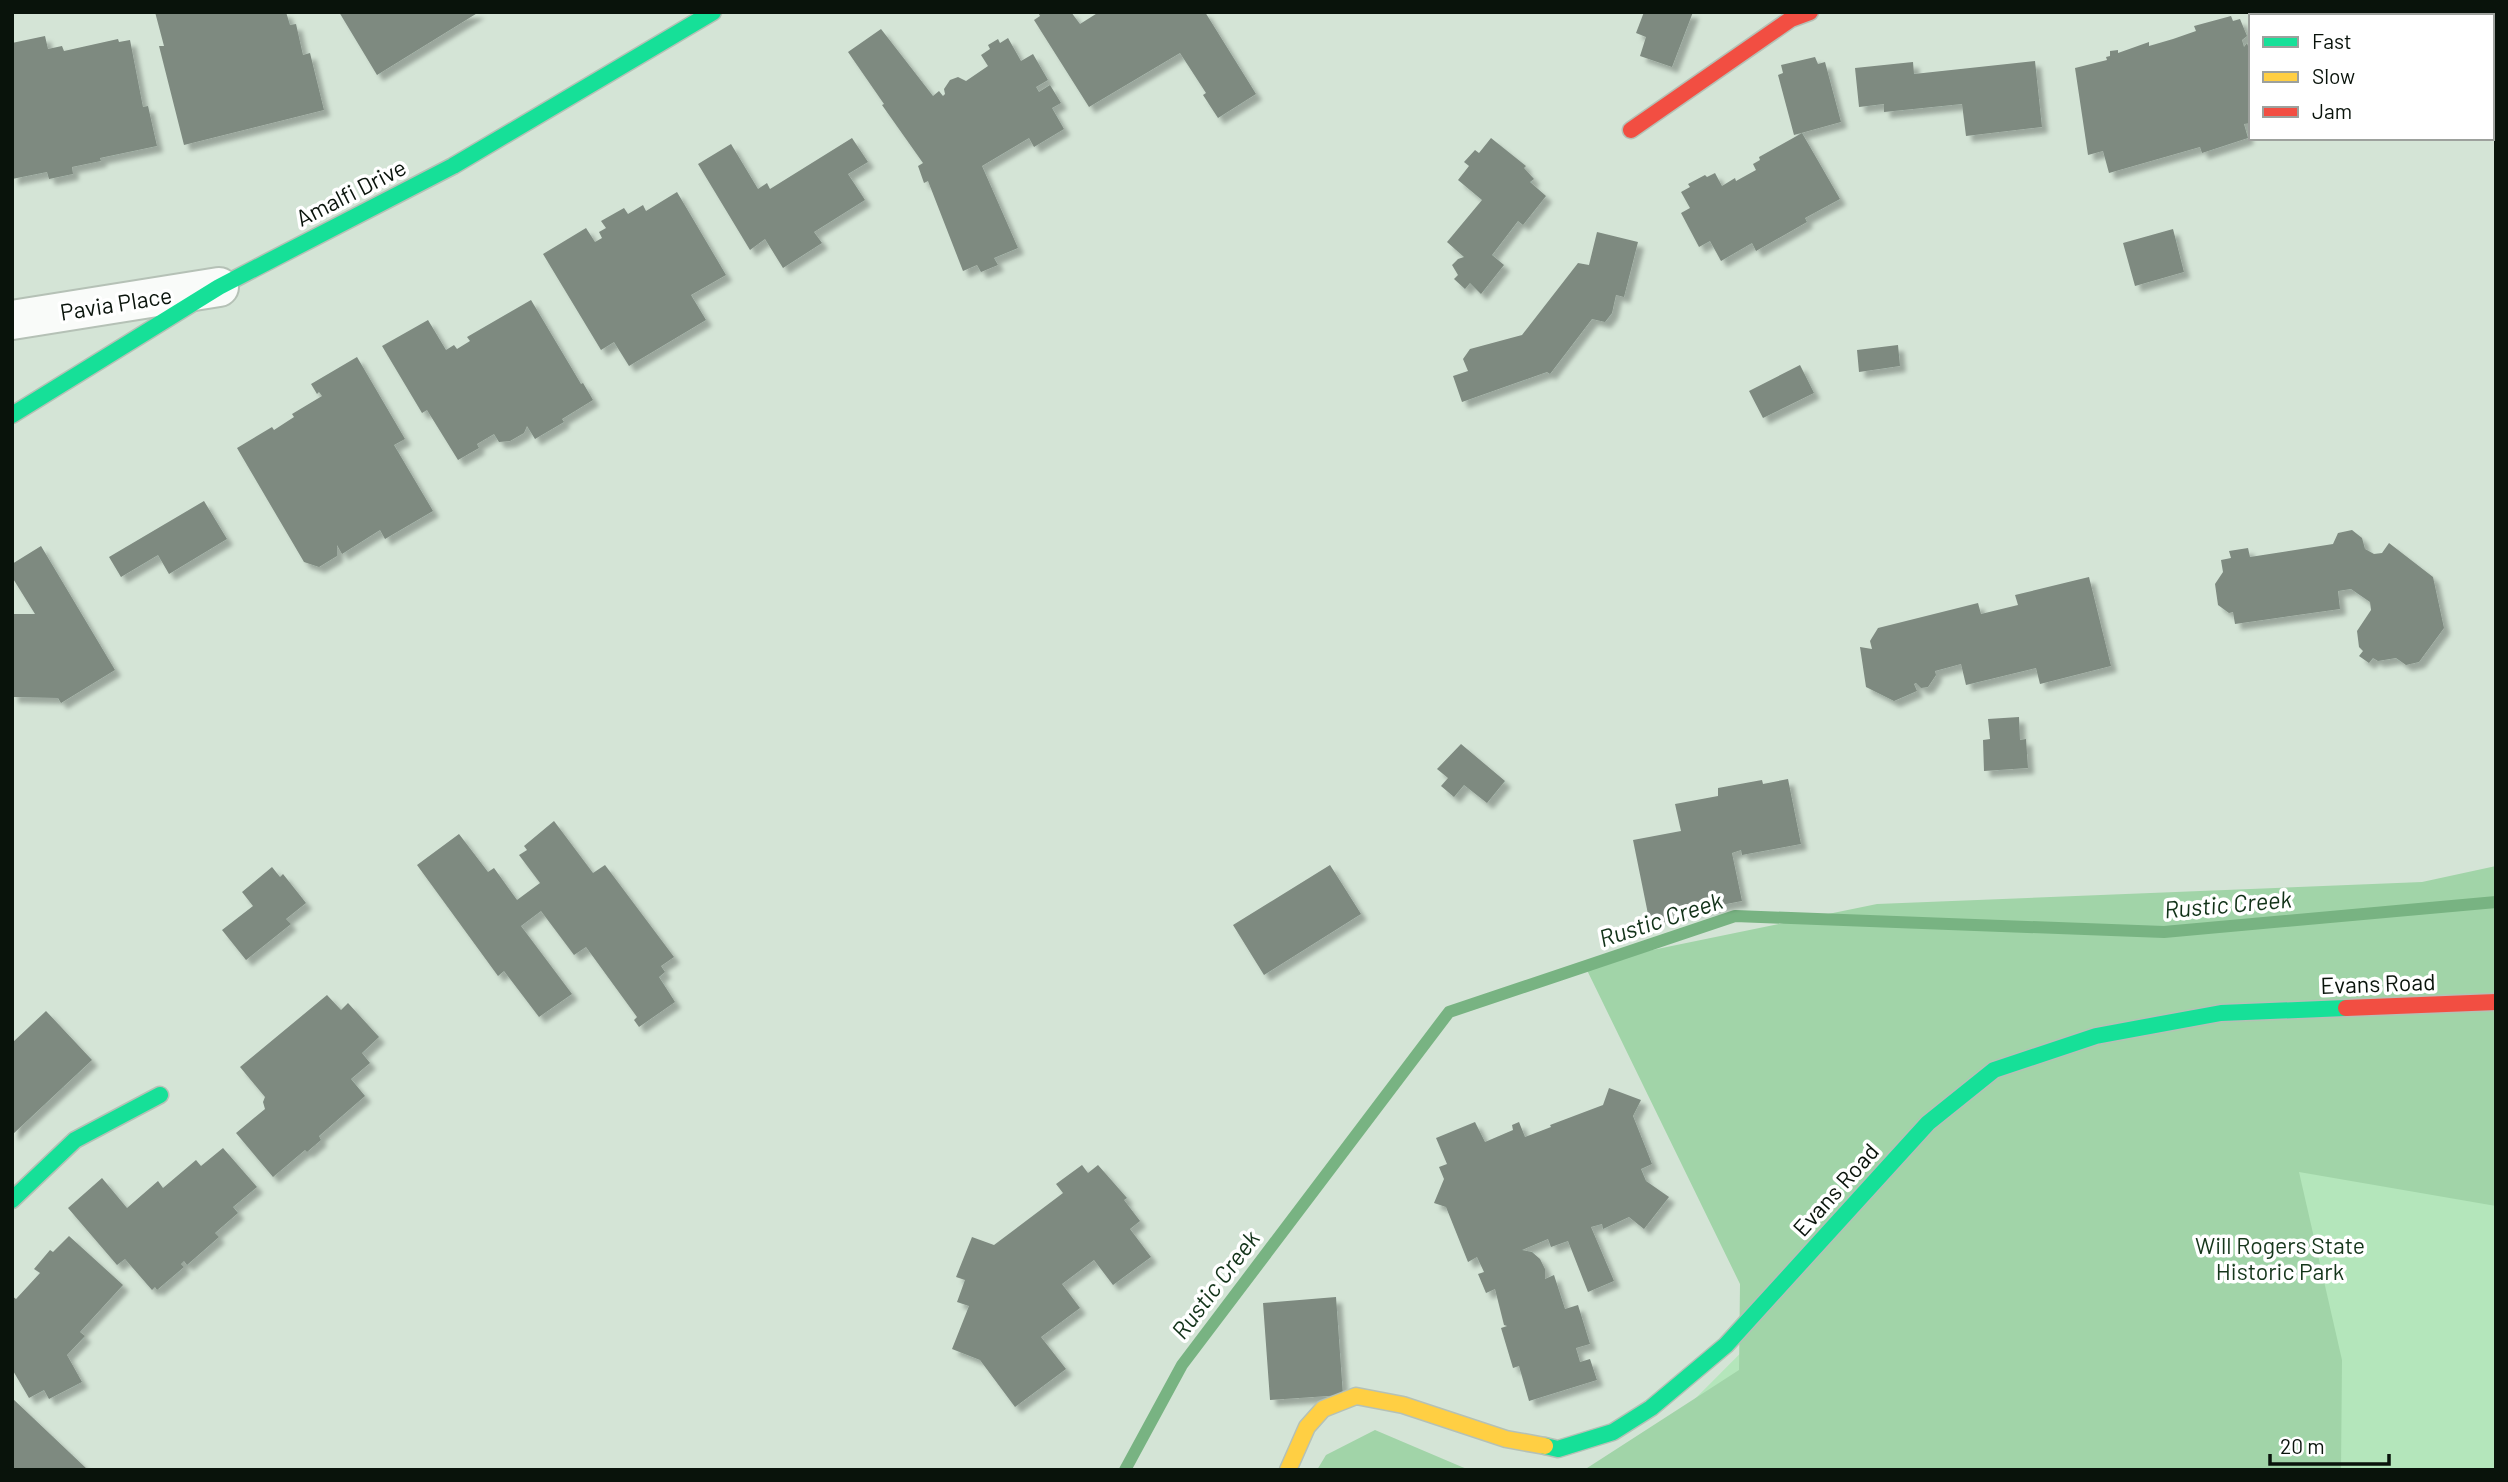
<svg xmlns="http://www.w3.org/2000/svg" width="2508" height="1482" font-family="Barlow,sans-serif">
	<defs>
		<filter id="shadow"><feDropShadow dx="6" dy="6" stdDeviation="2" flood-color="#0004"/></filter>
	</defs>
	<rect width="100%" height="100%" fill="#d4e4d6"/>
	<path fill="#b4e6bb" d="M2496 1057V1470H1617L1662 1432 1862 1231Z"/>
	<path fill="#a1d4a8" d="M2496 866V1206L2299 1172 2342 1360 2341 1470H1584L1739 1370 1740 1284 1584 964 1877 904 2422 882Z
		M1375 1430 1462 1467 1470 1470H1317L1326 1455Z"/>
	<g fill="none" stroke-linecap="round" stroke-linejoin="round">
		<path stroke="#78b382" stroke-width="12" d="M1125 1470 1182 1365 1449 1012 1735 916 2164 932 2496 902"/>
	</g>
	<path fill="#7e8a80" filter="url(#shadow)" d="M155 12H286L290 25 296 24 303 55 310 53 324 110 184 145 159 46H164Z
		M339 12H479L377 75Z
		M1038 12H1071L1080 24 1099 12H1205L1256 94 1218 118 1203 95 1206 93 1180 53 1089 107 1034 20 1040 16Z
		M1644 12H1693L1672 67 1640 56 1646 37 1636 33Z
		M2231 16 2233 21 2240 19 2247 36 2242 40 2244 47 2247 43 2251 55V123L2244 124 2248 138 2202 153 2200 147 2109 173 2103 151 2088 155 2075 68 2107 60 2106 57 2110 56V51L2118 50V53L2149 42V46L2173 39 2196 31 2194 26Z
		M881 29 933 96 939 91 943 96 945 94 944 89 950 80 958 77 966 81 988 66 981 55 990 49 988 45 998 39 1000 43 1008 38 1021 61 1033 54 1048 80 1036 87 1039 92 1050 85 1061 103 1052 108 1064 129 1034 147 1029 138 982 166 1018 248 994 258 998 265 981 272 977 265 963 271 928 181 924 183 918 166 923 163 882 105 884 104 848 52Z
		M45 36 48 49 62 46 64 51 118 39 119 42 130 40 143 107 148 106 157 146 100 158 101 161 72 167 73 174 49 179 47 172 12 179V43Z
		M1815 57 1818 64 1825 62 1841 122 1794 135 1778 75 1783 73 1781 65Z
		M2035 61 2042 127 1966 136 1962 104 1884 112V104L1859 107 1855 68 1913 62 1914 74Z
		M1802 133 1840 199 1805 218 1807 222 1756 251 1752 243 1721 261 1710 241 1699 247 1681 213 1690 208 1681 192 1690 187 1688 184 1705 175 1707 177 1715 173 1722 186 1735 178 1736 181 1756 170 1753 164 1760 160 1759 157Z
		M852 138 868 162 848 174 865 200 814 232 822 243 783 268 765 239 750 250 698 164 731 144 758 189 767 183 770 189Z
		M1491 138 1526 166 1524 168 1534 179 1530 182 1546 196 1523 225 1518 221 1492 255 1504 265 1481 294 1470 283 1465 289 1454 279 1458 275 1452 265 1458 259 1464 257 1447 242 1482 200 1458 180 1469 166 1464 162 1475 150 1479 153Z
		M677 192 726 275 691 295 706 320 629 366 614 342 601 350 543 254 586 228 595 242 602 238 599 232 606 228 601 221 624 208 628 214 643 205 646 211Z
		M2173 229 2184 272 2135 286 2123 243Z
		M1597 232 1638 242 1624 297 1616 295 1612 313 1605 322 1592 319 1550 374 1547 372 1462 402 1453 376 1468 371 1463 359 1470 349 1522 335 1578 263 1589 265Z
		M531 300 581 384 583 383 593 400 562 419 564 422 535 439 527 426 524 433 510 441 499 442 494 434 477 444 479 448 458 460 427 410 422 413 382 346 428 320 446 350 454 345 457 349 470 341 467 337Z
		M1898 345 1900 366 1859 372 1857 350Z
		M357 357 405 439 394 445 433 511 385 539 380 530 342 554 337 545V556L319 567 304 562 237 448 272 427 274 430 294 417 292 414 322 396 319 392 317 394 311 384Z
		M1800 365 1814 393 1763 418 1749 391Z
		M204 501 227 539 169 574 158 555 121 577 109 557Z
		M2352 530 2362 538 2365 549 2374 554 2382 553 2389 543 2433 577 2444 628 2419 662 2406 665 2396 658 2378 661 2373 658 2369 663 2359 656 2363 651 2359 647 2357 631 2371 610 2370 602 2351 589 2338 591 2340 609 2235 624 2233 612 2229 613 2218 605 2215 584 2223 572 2221 560 2231 558 2229 551 2248 548 2250 557 2333 544 2338 533Z
		M41 546 115 670 61 703 58 698 12 697V614H35L12 577V564Z
		M2089 577 2111 666 2040 684 2036 668 1966 685 1961 664 1935 671 1936 675 1928 687 1921 688 1916 683 1914 684 1917 691 1894 701 1866 687 1860 647 1872 649 1870 641 1878 628 1978 603 1981 614 2018 605 2015 595Z
		M2019 717 2020 740 2026 739 2028 768 1984 771 1983 740 1990 739 1988 719Z
		M1461 744 1505 781 1487 803 1464 785 1454 797 1441 786 1448 778 1437 769Z
		M1788 779 1801 844 1742 855 1741 850 1732 853 1742 901 1649 919 1633 840 1681 831 1675 804 1718 796V788L1762 780 1763 784Z
		M554 821 593 873 605 865 674 957 661 966 665 972 659 977 675 1002 639 1027 634 1020 637 1017 586 947 574 955 541 911 521 926 572 994 539 1017 504 971 498 976 417 865 459 834 488 872 494 868 517 900 540 883 519 855 527 850 524 846Z
		M1330 865 1361 914 1264 975 1233 925Z
		M272 867 280 877 283 874 306 903 286 919 291 924 246 960 222 930 253 906 242 892Z
		M327 995 341 1010 348 1003 379 1037 362 1053 370 1063 351 1079 365 1096 319 1136 321 1140 307 1152 305 1150 273 1177 236 1133 265 1109 263 1102 265 1097 240 1067Z
		M46 1011 92 1060 12 1135V1043Z
		M1609 1088 1641 1100 1633 1116 1652 1164 1641 1169 1646 1181 1669 1197 1644 1229 1629 1217 1603 1229 1602 1224 1591 1227 1614 1281 1588 1292 1568 1241 1551 1247 1548 1239 1522 1250 1532 1252 1540 1259 1545 1269V1279L1554 1275 1565 1309 1578 1305 1590 1344 1576 1348 1580 1362 1590 1359 1597 1380 1529 1401 1519 1366 1513 1368 1501 1328 1507 1326 1504 1325 1495 1289 1486 1293 1478 1274 1484 1272 1477 1257 1468 1262 1446 1207 1434 1203 1444 1179 1439 1167 1447 1164 1436 1138 1475 1122 1485 1142 1513 1130 1512 1125 1519 1122 1525 1137 1551 1127 1550 1125 1603 1105Z
		M223 1148 257 1187 233 1207 238 1213 215 1233 219 1237 187 1265 184 1261 181 1264 184 1267 157 1290 155 1287 152 1290 125 1259 117 1265 68 1208 102 1178 127 1208 158 1181 163 1188 196 1160 201 1166Z
		M1082 1165 1088 1173 1098 1165 1127 1198 1124 1200 1140 1221 1130 1229 1151 1257 1113 1285 1094 1260 1062 1284 1080 1308 1041 1337 1066 1369 1015 1407 980 1360 952 1349 969 1306 957 1302 965 1280 956 1277 972 1237 994 1245 1063 1193 1056 1184Z
		M69 1236 123 1285 80 1332 85 1336 67 1355 82 1382 49 1399 44 1390 29 1398 12 1369V1296L16 1299 40 1273 34 1269 50 1250 53 1252Z
		M1336 1297 1343 1395 1270 1400 1263 1303Z
		M12 1398 88 1470H12Z"/>
	<g fill="none" stroke-linecap="round" stroke-linejoin="round">
		<defs>
			<path id="street" d="M12 320 219 287"/>
			<path id="fast" d="M12 415 219 287 453 166 713 12
				M12 1200 75 1140 160 1095
				M1545 1446 1558 1449 1613 1432 1651 1408 1726 1345 1928 1123 1994 1070 2096 1036 2221 1013 2346 1008"/>
			<path id="slow" d="M1288 1470 1307 1427 1323 1409 1356 1396 1403 1405 1506 1439 1545 1446"/>
			<path id="jam" d="M1631 130 1791 19 1810 12
				M2346 1008 2496 1002"/>
		</defs>
		<use href="#street" stroke="#b5c1b6" stroke-width="42"/>
		<use href="#fast" stroke="#b5c1b6" stroke-width="19"/>
		<use href="#slow" stroke="#b5c1b6" stroke-width="19"/>
		<use href="#jam" stroke="#b5c1b6" stroke-width="19"/>
		<use href="#street" stroke="#f9fbf9" stroke-width="38"/>
		<use href="#fast" stroke="#16e098" stroke-width="16"/>
		<use href="#slow" stroke="#ffcf43" stroke-width="16"/>
		<use href="#jam" stroke="#f24e42" stroke-width="16"/>
	</g>
	<g text-anchor="middle" stroke-width="7" stroke-linejoin="round" paint-order="stroke">
		<g font-size="23" fill="#09130b" stroke="#fff">
			<text transform="translate(351 193) rotate(-27)" y="8">Amalfi Drive</text>
			<text transform="translate(116 304) rotate(-9)" y="8">Pavia Place</text>
			<text transform="translate(2378 984) rotate(-2)" y="8">Evans Road</text>
			<text transform="translate(1836 1190) rotate(-48)" y="8">Evans Road</text>
		</g>
		<g font-size="23" fill="#15361b" stroke="#fff">
			<text x="2280" y="1254">Will Rogers State<tspan x="2280" dy="26">Historic Park</tspan></text>
		</g>
		<g font-size="24" font-style="italic" fill="#103117" stroke="#fff">
			<text transform="translate(2228 905) rotate(-5)" y="8">Rustic Creek</text>
			<text transform="translate(1661 920) rotate(-18)" y="8">Rustic Creek</text>
			<text transform="translate(1216 1285) rotate(-53)" y="8">Rustic Creek</text>
		</g>
	</g>
	<rect width="2508" height="1482" fill="none" stroke="#09130b" stroke-width="28"/>
	<rect x="2249" y="14" width="245" height="126" fill="#ffffff" stroke="#9da19d" stroke-width="2"/>
	<rect x="2263" y="37" width="35" height="10" fill="#16e098" stroke="#9da19d" stroke-width="2"/>
	<text x="2312" y="49" font-size="21" fill="#09130b">Fast</text>
	<rect x="2263" y="72" width="35" height="10" fill="#ffcf43" stroke="#9da19d" stroke-width="2"/>
	<text x="2312" y="84" font-size="21" fill="#09130b">Slow</text>
	<rect x="2263" y="107" width="35" height="10" fill="#f24e42" stroke="#9da19d" stroke-width="2"/>
	<text x="2312" y="119" font-size="21" fill="#09130b">Jam</text>
	<path d="M2270 1454v10h119v-10" fill="none" stroke="#09130b" stroke-width="3.5"/>
	<text x="2280" y="1454" font-size="21" fill="#09130b" stroke="#ffffff" stroke-width="5" paint-order="stroke">20 m</text>
</svg>
